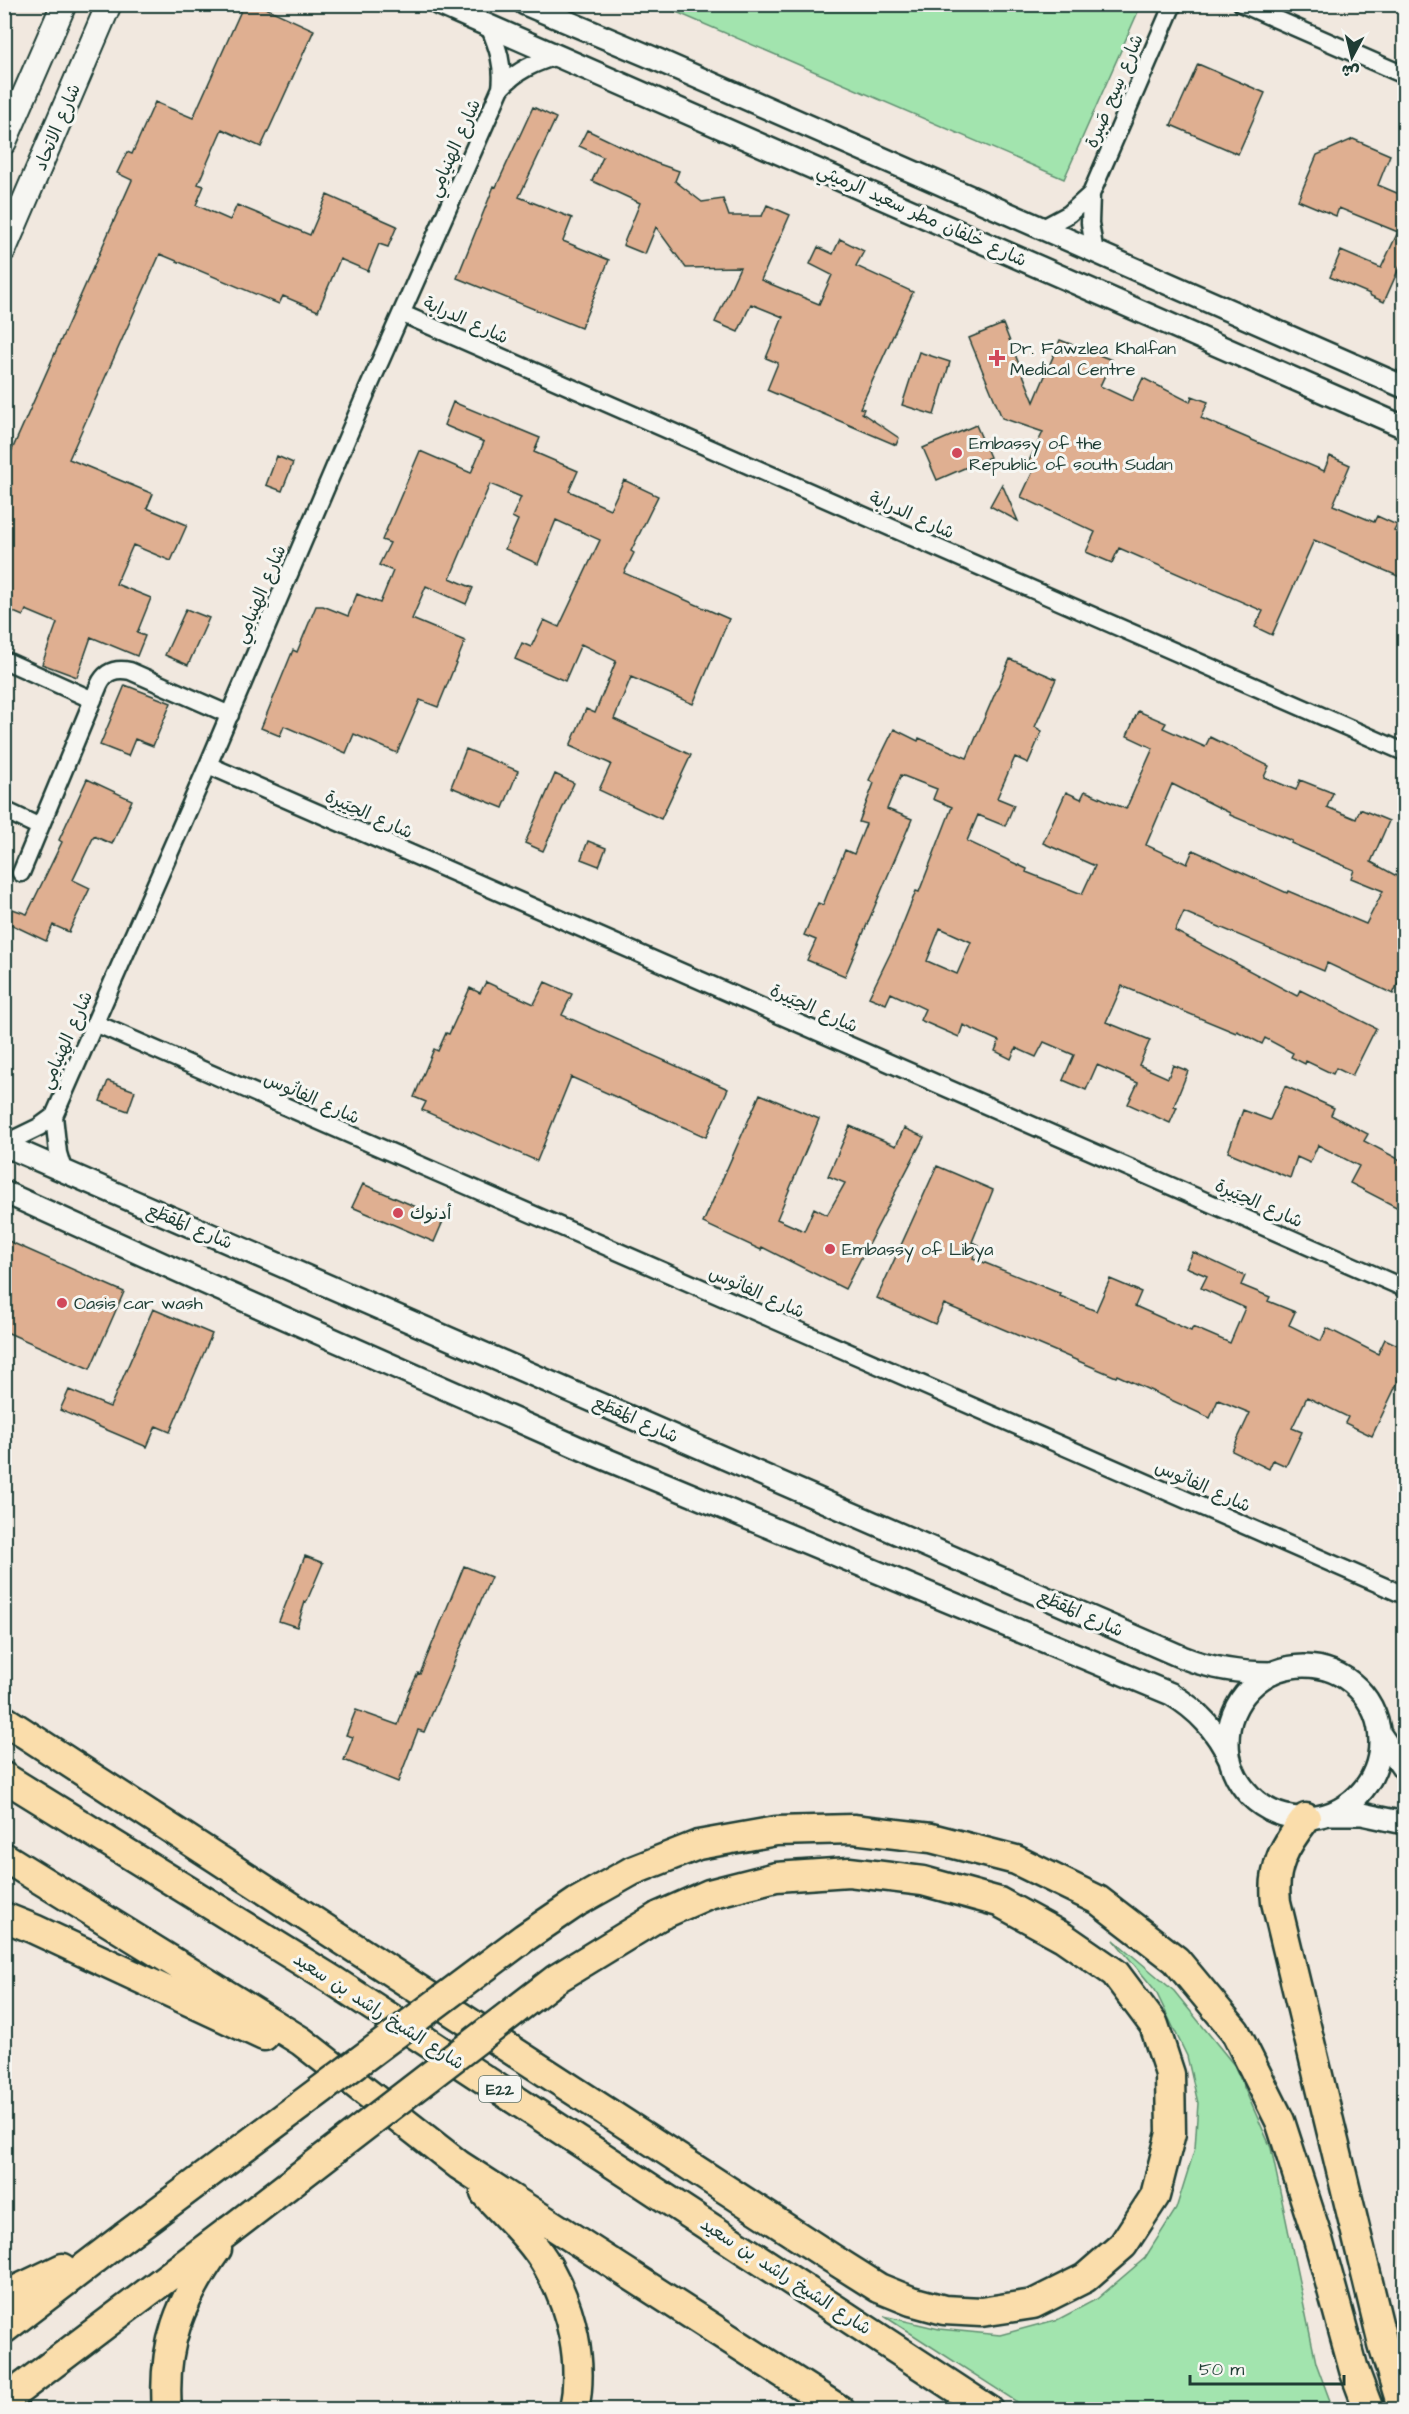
<svg xmlns="http://www.w3.org/2000/svg" width="1409" height="2414" font-family="'Architects Daughter','Playpen Sans Arabic',sans-serif">
	<rect width="100%" height="100%" fill="#f1e8df"/>
	<filter id="ink" filterUnits="userSpaceOnUse"><feTurbulence type="fractalNoise" baseFrequency=".0167" numOctaves="2"/><feDisplacementMap in="SourceGraphic" scale="12" xChannelSelector="R" yChannelSelector="G"/><feConvolveMatrix kernelMatrix="1 2 1 2 8 2 1 2 1" color-interpolation-filters="sRGB"/></filter>
	<g filter="url(#ink)">
		<path fill="#a2e4ae" stroke="#609071" stroke-width="1.5" d="M660 5H1141L1064 179Z
			M1114 1940 1174 1991 1234 2065 1271 2148 1316 2363 1333 2409H1028L884 2316 939 2329 1000 2335 1059 2319 1097 2299 1145 2258 1176 2209 1195 2148 1198 2103 1187 2056 1155 1990Z"/>
		<path fill="#dfaf91" stroke="#1f3d34" stroke-width="1.5" fill-rule="evenodd" d="M244 4H257L314 30 261 147 222 129 198 184 204 186 196 205 230 220 237 205 310 235 327 195 397 226 388 247 379 244 368 271 340 259 318 311 283 296 279 304 160 254 69 459 153 494 147 508 187 525 171 561 133 545 116 584 151 598 137 633 145 636 137 656 91 637 77 677 42 664 57 623 26 610 23 616 4 608V468L132 180 117 173 127 152 132 154 155 102 193 118Z
			M1198 64 1265 93 1238 154 1171 125Z
			M533 107 556 118 519 197 572 218 563 241 609 260 581 328 457 278 494 186 496 187Z
			M587 130 656 163 679 171 675 181 702 202 723 199 729 216H762L767 205 790 215 761 280 819 304 832 275 810 264 818 247 833 254 840 239 864 251 856 266 913 292 860 408 864 409 862 413 899 438 896 445 767 390 778 363 766 358 783 317 751 304 738 332 715 322 740 267 686 268 656 227 645 254 623 245 640 203 592 181 603 157 579 146Z
			M1353 139 1390 155 1378 185 1404 196V257L1384 302 1369 295 1370 294 1330 277 1341 251 1381 268 1398 232 1339 208 1336 216 1298 200 1317 155Z
			M1003 324 1034 402 1060 340 1112 360 1100 386 1132 401 1143 378 1190 402 1192 396 1208 402 1201 418 1324 471 1330 456 1350 465 1333 505 1374 522 1377 516 1397 525 1394 531 1404 535V566L1400 577 1314 540 1272 635 1255 627 1263 611 1119 548 1112 563 1086 552 1095 532 1021 497 1034 469 1029 467V461L1043 432 1002 418 969 338Z
			M919 352 950 362 934 415 902 405Z
			M453 402 540 438 534 452 578 471 569 491 610 509 624 480 658 496 631 551 634 553 624 573 729 619 693 704 631 677 614 719 691 755 661 819 599 790 611 764 570 746 586 709 595 713 616 661 581 644 565 681 515 659 522 643 531 647 544 620 559 627 600 540 556 520 538 564 505 549 518 520 512 517 521 497 490 484 450 578 473 588 466 604 426 586 412 619 465 641 438 707 420 700 397 753 354 734 346 753 284 726 280 736 261 728 293 650 297 652 316 606H323L348 616 357 594 380 603 393 571 379 565 390 543 382 540 420 451 471 473 484 442 444 425Z
			M976 425 990 457 937 480 923 448Z
			M277 456 293 463 282 491 266 485Z
			M1002 484 1018 521 990 506Z
			M186 609 209 618 188 665 165 655Z
			M1010 659 1056 679 1035 727 1042 731 1028 763 1015 757 997 798 1014 805 1005 826 978 815 967 841 1027 869 1026 872 1082 894 1095 866 1043 843 1066 792 1081 799 1085 791 1126 809 1153 748 1127 736 1138 711 1166 723 1163 728 1205 747 1210 737 1269 766 1264 777 1296 790 1300 780 1333 793 1327 807 1356 819 1360 809 1389 821 1371 862 1404 880V970L1393 994 1327 963 1324 971 1184 912 1175 931 1297 996 1300 990 1376 1028 1352 1076 1336 1068 1333 1074 1306 1061 1305 1064 1291 1057 1293 1053 1265 1038 1262 1044 1237 1031 1236 1033 1122 986 1106 1022 1150 1040 1139 1065 1168 1078 1173 1065 1188 1071 1174 1106 1177 1107 1170 1123 1128 1104 1138 1083 1097 1065 1086 1090 1063 1080 1074 1055 1044 1042 1036 1057 1016 1048 1011 1059 995 1051 999 1041 963 1025 959 1037 920 1020 925 1009 891 993 886 1004 869 997 894 946 916 891 919 892 952 807 933 799 937 789 901 775 887 809 912 819 845 976 807 960 816 940 804 935 818 903 823 905 845 850 854 854 866 824 859 822 874 783 869 780 894 729 918 741 919 738 967 758ZM1172 784 1230 813V815L1292 841 1291 843 1354 870 1351 878 1383 891 1366 924 1288 891 1287 893 1193 850 1187 864 1146 845ZM940 928 971 942 957 974 927 961Z
			M125 685 171 703 153 746 135 739 128 756 100 745Z
			M466 749 518 771 503 808 451 787Z
			M555 774 574 783 543 851 525 843Z
			M87 779 132 800 112 844 94 836 73 880 90 888 69 932 53 925 46 941 4 921V906L27 914 62 842 59 840Z
			M588 841 606 848 599 866 581 859Z
			M486 982 534 1004 545 982 572 994 562 1015 728 1089 706 1137 571 1077 537 1161 422 1110 426 1102 414 1097 434 1049 438 1051 446 1033 449 1034 470 988 480 993Z
			M108 1081 135 1091 128 1111 100 1101Z
			M1285 1086 1334 1108 1331 1115 1368 1134 1364 1141 1404 1162V1211L1350 1183 1359 1166 1318 1145 1310 1163 1297 1157 1290 1178 1228 1152 1243 1110 1270 1120Z
			M760 1094 819 1119 777 1219 804 1231 814 1208 827 1215 845 1183 828 1176 850 1126 896 1146 904 1128 924 1137 845 1289 762 1247 761 1250 703 1223Z
			M937 1166 993 1190 972 1242 979 1245 973 1258 1061 1294 1060 1296 1096 1311 1110 1279 1141 1292 1135 1306 1191 1331 1193 1327 1230 1343 1245 1308 1201 1288 1207 1276 1186 1267 1193 1252 1245 1276 1241 1285 1270 1297 1268 1301 1295 1312 1289 1325 1321 1341 1327 1328 1378 1354 1385 1339 1404 1348V1369L1372 1436 1345 1423 1348 1417 1307 1397 1292 1428 1302 1432 1286 1466 1273 1460 1269 1469 1232 1451 1250 1413 1218 1400 1210 1418 1117 1375 1116 1377 944 1304 935 1324 877 1298Z
			M363 1184 444 1219 434 1242 352 1207Z
			M4 1239 124 1292 90 1369 4 1331Z
			M153 1309 212 1334 170 1432 156 1426 147 1447 60 1410 69 1390 110 1407Z
			M305 1556 323 1563 306 1603 305 1602 297 1627 279 1621Z
			M464 1566 491 1577 424 1732 418 1730 398 1782 344 1760 353 1737 346 1735 356 1710 398 1725 408 1694 418 1673 420 1674Z"/>
		<g fill="none" stroke-linecap="round" stroke-linejoin="round">
			<defs>
				<path id="minor" d="M1242 4 1404 75
					M501 88C517 70 534 63 557 56
					M1041 229 1069 214 1091 194
					M1095 253 1090 223 1091 194 1173 4
					M403 314 1404 752
					M4 660 93 700
					M208 765 1404 1288
					M4 810 40 827
					M21 873 99 685C105 672 115 668 130 671L230 715
					M95 1023 1404 1595
					M4 1144 39 1127 54 1116
					M63 1170 58 1153 54 1116 208 765 367 391 501 88C504 65 498 48 489 26"/>
				<path id="tertiary" d="M439 4 1404 427
					M525 4 658 60 1404 387
					M4 1145 1182 1657C1212 1669 1240 1673 1272 1673
					M4 1192 205 1283 591 1453 1171 1694C1199 1711 1216 1730 1230 1759
					M1228 1742a76 76 0 1 1 152 0a76 76 0 1 1-152 0Z
					M1380 1734 1404 1769
					M1331 1814H1362L1404 1823"/>
				<path id="secondary" d="M4 142 64 4
					M4 249 109 4"/>
				<path id="trunk" d="M4 1720 833 2259 879 2288 911 2301 944 2310 981 2312 1033 2304 1085 2278 1123 2245 1155 2196 1171 2133 1170 2074 1154 2025 1115 1973 1063 1937 999 1902 923 1881 849 1872 776 1877 709 1894 659 1916
					M4 1777 334 1981 989 2410
					M1306 1818C1285 1845 1272 1867 1276 1902L1383 2344 1403 2410
					M4 1857 301 2041 459 2165 840 2410
					M632 1871 698 1845 776 1831 853 1829 931 1838 1016 1860 1098 1900 1176 1960 1235 2031 1280 2121 1318 2239 1354 2370 1369 2410
					M4 1917 34 1929 264 2036
					M485 2193C506 2216 532 2239 548 2267 572 2310 584 2361 574 2410
					M4 2296 63 2268
					M4 2329 124 2237
					M4 2401 230 2230
					M167 2410C162 2345 180 2301 217 2249"/>
			</defs>
			<use href="#minor" stroke="#1f3d34" stroke-width="21"/>
			<use href="#tertiary" stroke="#1f3d34" stroke-width="26"/>
			<use href="#secondary" stroke="#1f3d34" stroke-width="28"/>
			<use href="#trunk" stroke="#1f3d34" stroke-width="33"/>
			<use href="#minor" stroke="#f6f6f2" stroke-width="16"/>
			<use href="#tertiary" stroke="#f6f6f2" stroke-width="21"/>
			<use href="#secondary" stroke="#f6f6f2" stroke-width="24"/>
			<use href="#trunk" stroke="#faddab" stroke-width="28"/>
			<defs>
				<path id="trunk-bridge" d="M230 2230 556 1979 659 1916
					M124 2237 524 1938 577 1902 632 1871"/>
			</defs>
			<use href="#trunk-bridge" stroke="#1f3d34" stroke-width="33" stroke-linecap="butt"/>
			<use href="#trunk-bridge" stroke="#faddab" stroke-width="28"/>
		</g>
	</g>
	<g fill="#d1495b" stroke="#f6f6f2" stroke-width="2">
		<path d="M994 349h6v6h6v6h-6v6h-6v-6h-6v-6h6z"/>
		<circle cx="957" cy="453" r="6"/>
		<circle cx="398" cy="1213" r="6"/>
		<circle cx="830" cy="1249" r="6"/>
		<circle cx="62" cy="1303" r="6"/>
	</g>
	<g text-anchor="middle" stroke-width="6" stroke-linejoin="round" paint-order="stroke">
		<rect fill="#f6f6f2" stroke="#60746d" stroke-width="1.5" x="479" y="2076" width="42" height="26" rx="4.5"/>
		<g font-size="16" font-weight="bold" fill="#1f3d34">
			<text x="500" y="2095">E22</text>
		</g>
		<g font-size="18" fill="#1f3d34" stroke="#f6f6f2">
			<text transform="translate(1114 91) rotate(-67)" y="6">شارع سِيح صَبرة</text>
			<text transform="translate(57 127) rotate(-67)" y="6">شارع الاتحاد</text>
			<text transform="translate(454 148) rotate(-66)" y="6">شارع الهِنيامِي</text>
			<text transform="translate(922 215) rotate(24)" y="6">شارع خلفان مطر سعيد الرميثي</text>
			<text transform="translate(466 320) rotate(24)" y="6">شارع الدرابة</text>
			<text transform="translate(912 515) rotate(24)" y="6">شارع الدرابة</text>
			<text transform="translate(260 594) rotate(-67)" y="6">شارع الهِنيامِي</text>
			<text transform="translate(369 814) rotate(24)" y="6">شارع الحِيَيرة</text>
			<text transform="translate(814 1008) rotate(24)" y="6">شارع الحِيَيرة</text>
			<text transform="translate(66 1040) rotate(-66)" y="6">شارع الهِنيامِي</text>
			<text transform="translate(312 1098) rotate(24)" y="6">شارع الفانُوس</text>
			<text transform="translate(1259 1203) rotate(24)" y="6">شارع الحِيَيرة</text>
			<text transform="translate(190 1226) rotate(23)" y="6">شارع المَقطَع</text>
			<text transform="translate(757 1292) rotate(24)" y="6">شارع الفانُوس</text>
			<text transform="translate(636 1419) rotate(24)" y="6">شارع المَقطَع</text>
			<text transform="translate(1203 1486) rotate(24)" y="6">شارع الفانُوس</text>
			<text transform="translate(1081 1613) rotate(24)" y="6">شارع المَقطَع</text>
			<text transform="translate(379 2011) rotate(33)" y="6">شارع الشيخ راشد بن سعيد</text>
			<text transform="translate(786 2276) rotate(33)" y="6">شارع الشيخ راشد بن سعيد</text>
		</g>
		<g font-size="18" fill="#1f3d34" stroke="#f6f6f2" text-anchor="start">
			<text x="1010" y="354">Dr. Fawzlea Khalfan<tspan x="1010" dy="21">Medical Centre</tspan></text>
			<text x="969" y="449">Embassy of the<tspan x="969" dy="21">Republic of south Sudan</tspan></text>
			<text x="410" y="1219">أدنوك</text>
			<text x="842" y="1255">Embassy of Libya</text>
			<text x="74" y="1309">Oasis car wash</text>
		</g>
	</g>
	<rect width="1409" height="2414" fill="none" stroke="#f6f6f2" stroke-width="24"/>
	<rect x="12" y="12" width="1385" height="2390" fill="none" stroke="#1f3d34" stroke-width="2" filter="url(#ink)"/>
	<g transform="translate(1352 57) rotate(187)" stroke="#f6f6f2" stroke-width="4.5" paint-order="stroke">
	<path d="M0-4.5L10 22L0 15L-10 22Z" fill="#1f3d34"/>
	<text y="-9" font-size="16" font-weight="bold" text-anchor="middle" fill="#1f3d34">ش</text>
	</g>
	<path d="M1190 2375v9h154v-9" fill="none" stroke="#1f3d34" stroke-width="3"/>
	<text x="1199" y="2375" font-size="18" fill="#1f3d34" stroke="#f6f6f2" stroke-width="4.5" paint-order="stroke">50 m</text>
</svg>
